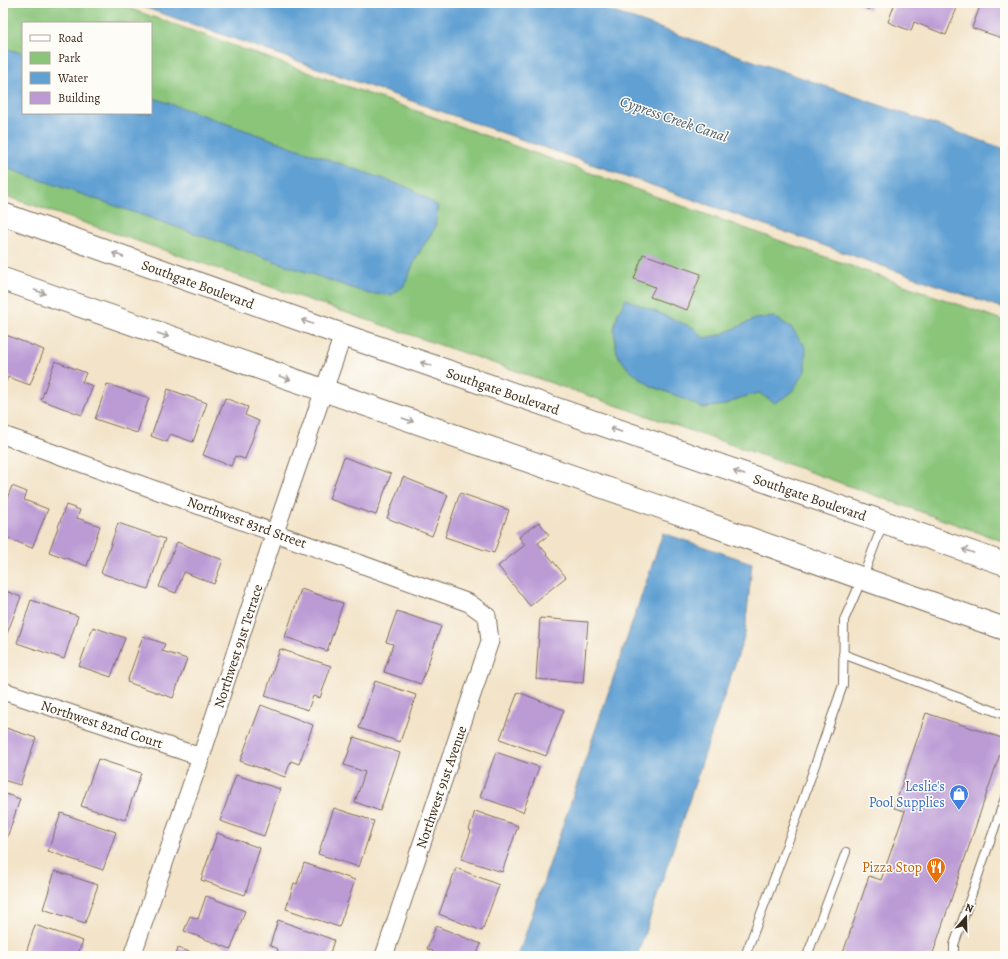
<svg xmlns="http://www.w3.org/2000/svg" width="1008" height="959" font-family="Alegreya,serif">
	<rect width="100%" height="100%" fill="#fdfcf7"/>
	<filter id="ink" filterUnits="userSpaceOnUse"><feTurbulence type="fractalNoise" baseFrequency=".025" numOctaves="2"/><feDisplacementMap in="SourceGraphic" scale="8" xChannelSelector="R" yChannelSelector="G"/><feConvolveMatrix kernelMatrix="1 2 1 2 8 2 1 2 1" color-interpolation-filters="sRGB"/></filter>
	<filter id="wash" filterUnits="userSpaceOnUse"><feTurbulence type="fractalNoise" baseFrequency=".012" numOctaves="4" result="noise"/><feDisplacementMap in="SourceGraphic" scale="16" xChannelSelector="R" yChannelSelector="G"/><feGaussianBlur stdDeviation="0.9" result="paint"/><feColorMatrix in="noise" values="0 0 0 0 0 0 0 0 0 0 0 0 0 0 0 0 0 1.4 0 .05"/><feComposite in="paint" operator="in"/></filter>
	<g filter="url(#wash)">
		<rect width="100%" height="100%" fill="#f3e4c9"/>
		<path fill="#8ac57a" stroke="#62784c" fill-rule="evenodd" d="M3 3H114L1005 321V542L796 467 3 195ZM23 23H151V113H23Z"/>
		<path fill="#61a0d3" stroke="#4e6578" d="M132 3H588L1005 149V309Z
			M3 48 23 53V113H151V97L412 189 438 206 435 228 417 256 404 286 392 295 369 294 3 167Z
			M626 299 694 328 704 338 720 335 755 319 774 317 791 327 806 348 805 371 791 393 775 403 759 393 740 398 725 405 703 408 677 396 651 386 629 370 617 354 614 329 618 313Z
			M663 533 752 563 745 634 637 956H518Z"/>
		<g id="blocks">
			<path fill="#bc9bd5" d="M857 3H872L869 10Z
				M895 3H959L946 35 914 22 911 31 888 22Z
				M981 3H1005V39L972 28Z
				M643 254 701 274 687 310 650 297 655 287 634 279Z
				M6 335 44 350 30 385 8 377 4 386 3 385V342Z
				M55 361 86 373 82 382 93 386 82 415 41 400Z
				M107 384 149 398 137 433 95 419Z
				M168 389 207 403 193 442 170 434 167 442 151 436Z
				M225 398 248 407 245 415 259 421 245 459 235 456 231 466 203 455Z
				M344 457 391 474 376 515 329 499Z
				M403 477 448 495 432 536 387 518Z
				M12 486 27 492 24 500 48 509 32 548 3 536V508Z
				M460 493 509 510 494 553 445 537Z
				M66 505 80 510 77 518 100 526 87 566 49 552Z
				M539 522 549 535 538 543 566 577 530 606 498 566 525 545 519 537Z
				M118 523 165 539 148 589 101 573Z
				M177 542 223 560 214 584 184 572 176 593 159 587Z
				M301 589 343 603 327 651 285 637Z
				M3 590 21 597 5 639 3 638Z
				M31 600 78 616 64 659 17 643Z
				M397 611 441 626 421 684 384 672 393 644 386 642Z
				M540 618 588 622 583 683 536 679Z
				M93 627 125 638 111 677 79 666Z
				M143 636 165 644 162 651 187 659 173 698 127 682Z
				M280 649 331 666 320 698 313 696 308 710 265 696Z
				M375 681 416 695 400 742 359 728Z
				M518 692 564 710 546 756 500 739Z
				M261 705 313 725 299 764 291 761 285 777 240 761Z
				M926 713 1005 739 932 956H842L869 876 881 880 905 811 894 808Z
				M3 727 36 738 20 785 3 780Z
				M354 737 400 753 380 811 355 802 365 772 344 765Z
				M496 752 539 767 523 812 480 797Z
				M98 759 141 773 125 820 81 806Z
				M236 775 280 789 264 836 220 821Z
				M3 793 20 799 7 838 3 836Z
				M334 808 374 821 359 867 318 854Z
				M475 811 518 826 502 872 461 859 471 831 469 830Z
				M61 813 116 832 103 870 48 851Z
				M217 833 260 848 245 895 201 880Z
				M304 863 355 880 339 927 286 909 294 883 297 884Z
				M456 868 499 885 482 931 439 914Z
				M55 871 98 885 85 923 43 909Z
				M206 896 245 911 231 949 184 931 190 916 198 919Z
				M278 920 334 940 329 956H276L278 949 270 945Z
				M35 925 83 941 77 956H25Z
				M436 926 481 944 476 956H431L433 951 427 949Z
				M178 948 202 956H176Z"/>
		</g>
	</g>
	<g filter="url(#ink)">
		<use href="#blocks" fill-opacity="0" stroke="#7b6b5a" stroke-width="1"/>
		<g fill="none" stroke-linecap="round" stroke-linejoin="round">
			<defs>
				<path id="lane" d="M843 654 1005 715
					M745 956 792 831 843 685 844 620 862 579 883 523
					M807 956 846 852
					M954 956V945L1005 798"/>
				<path id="street" d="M3 435 469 603 487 616 490 641 384 956
					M3 691 201 757
					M132 956 201 757 275 532 343 335"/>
				<path id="secondary" d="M3 214 343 335 1005 564
					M3 279 652 504 1005 629"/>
			</defs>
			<use href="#lane" stroke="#7b6b5a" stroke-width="10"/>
			<use href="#street" stroke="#7b6b5a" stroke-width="19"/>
			<use href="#secondary" stroke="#7b6b5a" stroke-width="24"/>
			<use href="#lane" stroke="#fff" stroke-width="8"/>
			<use href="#street" stroke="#fff" stroke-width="17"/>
			<use href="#secondary" stroke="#fff" stroke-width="22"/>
		</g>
		<defs><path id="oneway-shaft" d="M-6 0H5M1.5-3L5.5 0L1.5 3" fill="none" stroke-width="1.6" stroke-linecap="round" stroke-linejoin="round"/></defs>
		<g stroke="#a79f9a">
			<use href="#oneway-shaft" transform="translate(118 255) rotate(-160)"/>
			<use href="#oneway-shaft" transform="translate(40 292) rotate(19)"/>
			<use href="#oneway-shaft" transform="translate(307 322) rotate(-160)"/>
			<use href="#oneway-shaft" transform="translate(163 335) rotate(19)"/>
			<use href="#oneway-shaft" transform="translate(426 364) rotate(-161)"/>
			<use href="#oneway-shaft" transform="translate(285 378) rotate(19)"/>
			<use href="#oneway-shaft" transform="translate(408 420) rotate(19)"/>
			<use href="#oneway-shaft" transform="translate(616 430) rotate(-161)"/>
			<use href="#oneway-shaft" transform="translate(739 473) rotate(-161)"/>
			<use href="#oneway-shaft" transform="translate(968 551) rotate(-161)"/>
		</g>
	</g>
	<defs>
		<symbol id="shop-pin" viewBox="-11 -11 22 30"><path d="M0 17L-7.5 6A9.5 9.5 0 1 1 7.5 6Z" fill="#3f7fe0" stroke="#fdfcf7"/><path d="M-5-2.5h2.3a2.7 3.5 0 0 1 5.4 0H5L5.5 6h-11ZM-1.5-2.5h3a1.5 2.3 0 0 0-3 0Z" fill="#fff"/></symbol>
		<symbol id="restaurant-pin" viewBox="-11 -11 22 30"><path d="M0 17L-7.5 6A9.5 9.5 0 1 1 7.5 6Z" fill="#e8710a" stroke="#fdfcf7"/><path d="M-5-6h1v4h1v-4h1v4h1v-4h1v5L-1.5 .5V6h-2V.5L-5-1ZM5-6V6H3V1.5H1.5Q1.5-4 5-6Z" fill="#fff"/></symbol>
	</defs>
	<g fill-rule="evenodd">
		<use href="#shop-pin" x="948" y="783" width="22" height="30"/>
		<use href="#restaurant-pin" x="925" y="856" width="22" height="30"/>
	</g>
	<g text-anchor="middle" stroke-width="3" stroke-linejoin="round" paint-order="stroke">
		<g font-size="14" fill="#3b2a1e" stroke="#fdfcf7">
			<text transform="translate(198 284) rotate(20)" y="5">Southgate Boulevard</text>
			<text transform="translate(503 391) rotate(19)" y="5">Southgate Boulevard</text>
			<text transform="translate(810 497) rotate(19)" y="5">Southgate Boulevard</text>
			<text transform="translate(247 522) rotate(20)" y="5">Northwest 83rd Street</text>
			<text transform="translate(238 646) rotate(-72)" y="5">Northwest 91st Terrace</text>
			<text transform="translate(102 724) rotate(18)" y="5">Northwest 82nd Court</text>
			<text transform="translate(441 787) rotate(-71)" y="5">Northwest 91st Avenue</text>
		</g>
		<g font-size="14" fill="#366cbe" stroke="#fdfcf7" text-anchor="end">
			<text x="945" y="791">Leslie's<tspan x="945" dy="16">Pool Supplies</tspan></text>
		</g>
		<g font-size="14" fill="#c56008" stroke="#fdfcf7" text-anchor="end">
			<text x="922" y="872">Pizza Stop</text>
		</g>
		<g font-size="15" font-style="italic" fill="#4a5966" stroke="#fdfcf7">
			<text transform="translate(674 119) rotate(19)" y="5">Cypress Creek Canal</text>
		</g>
	</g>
	<rect width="1008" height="959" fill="none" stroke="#fdfcf7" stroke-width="16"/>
	<rect x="22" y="22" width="130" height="92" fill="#fdfcf7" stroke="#afa8a0"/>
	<rect x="30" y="35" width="20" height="6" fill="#ffffff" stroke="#afa8a0"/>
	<text x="58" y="42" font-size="12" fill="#3b2a1e">Road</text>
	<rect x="30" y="52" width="20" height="12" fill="#8ac57a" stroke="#afa8a0"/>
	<text x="58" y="62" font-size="12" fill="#3b2a1e">Park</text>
	<rect x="30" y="72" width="20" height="12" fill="#61a0d3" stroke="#afa8a0"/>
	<text x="58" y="82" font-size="12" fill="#3b2a1e">Water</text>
	<rect x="30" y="92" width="20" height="12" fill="#bc9bd5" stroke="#afa8a0"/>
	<text x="58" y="102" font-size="12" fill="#3b2a1e">Building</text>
	<g transform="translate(966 917) rotate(20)" stroke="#fdfcf7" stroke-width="3" paint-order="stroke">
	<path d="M0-3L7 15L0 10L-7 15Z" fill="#3b2a1e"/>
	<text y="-6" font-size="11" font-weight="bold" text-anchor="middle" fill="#3b2a1e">N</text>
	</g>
</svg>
